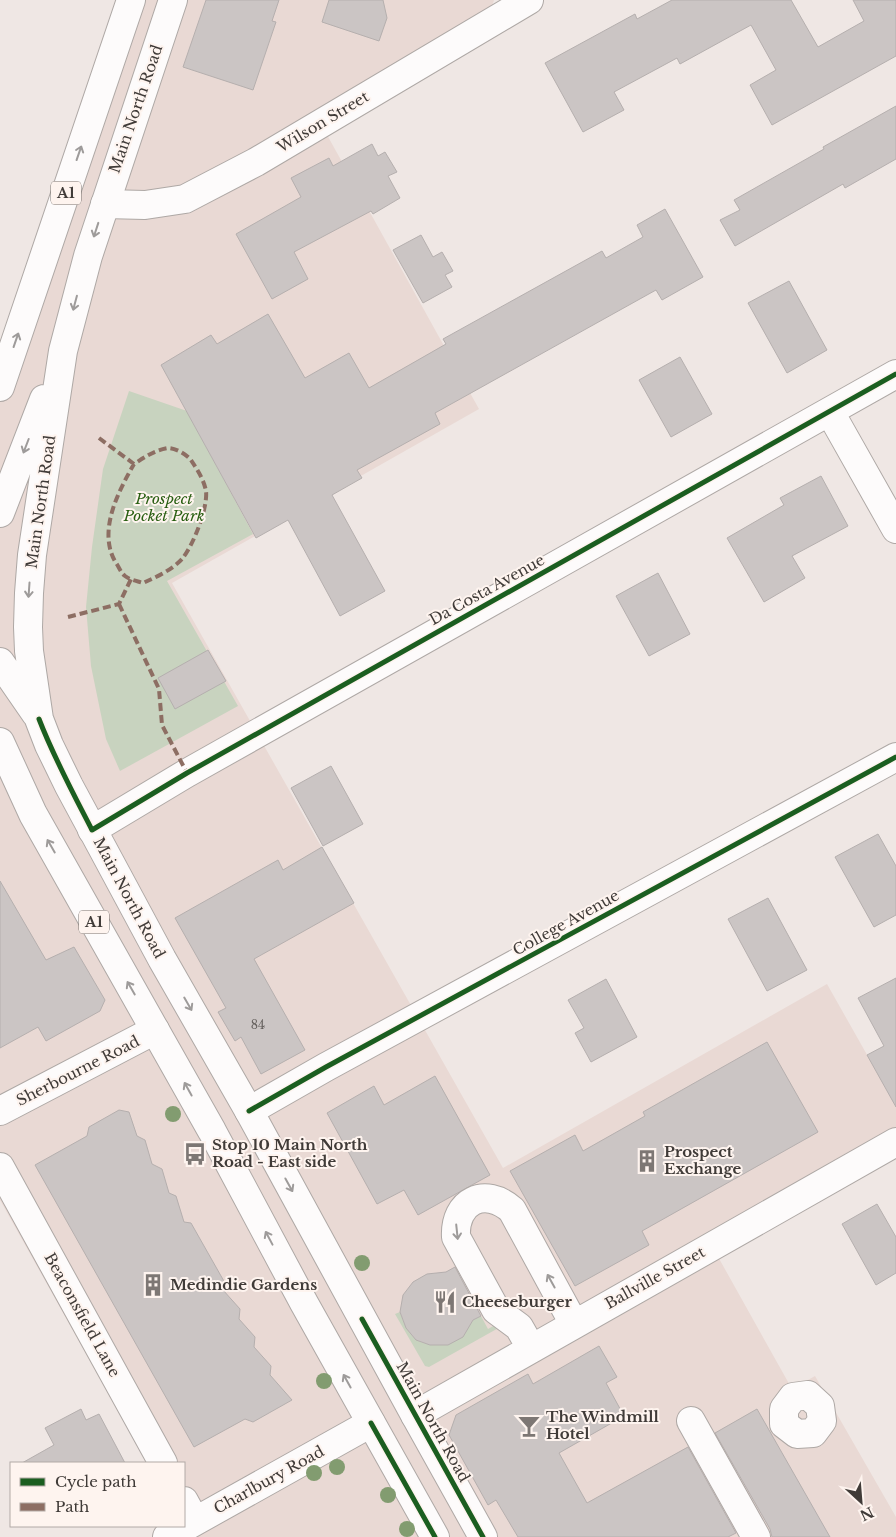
<svg xmlns="http://www.w3.org/2000/svg" width="896" height="1537" font-family="'Libre Baskerville',serif">
	<rect width="100%" height="100%" fill="#efe7e4"/>
	<path fill="#e9d9d4" d="M140 0H494L486 25 321 124 479 409 172 583 503 1168 827 984 896 1106V1142L712 1246 792 1389 815 1376 896 1517V1537H188L184 1526V1463H147L0 1200V401Z"/>
	<path fill="#c8d3bf" d="M129 391 187 411 253 534 167 581 238 706 120 771 106 739 91 666 86 607 92 547 103 469Z
		M400 1312C410 1340 418 1346 448 1345L473 1320 481 1316 488 1329 500 1322 502 1326 429 1367 425 1366 395 1314Z"/>
	<path fill="#cbc5c4" stroke="#b5afae" d="M206 0H279L272 21 276 22 253 90 183 67Z
		M329 0H383L387 18 379 41 322 22Z
		M672 0H791L818 47 864 21 853 0H896V56L772 125 750 85 776 70 751 25 680 64 677 58 614 92 624 110 583 132 545 63 635 14 637 19Z
		M896 106V159L845 188 843 184 735 246 720 220 740 210 734 200 824 149 823 147Z
		M372 144 378 156 385 152 397 172 388 176 400 198 373 214 371 211 294 252 308 279 272 299 236 234 301 197 291 178 329 158 333 166Z
		M665 209 703 277 662 300 656 290 435 413 440 424 357 470 362 478 332 495 385 591 340 616 288 520 256 538 161 365 211 335 217 344 268 314 305 378 349 353 369 388 446 344 443 339 602 251 606 258 643 237 637 225Z
		M421 235 433 257 442 252 453 271 445 275 452 287 423 303 393 250Z
		M789 281 827 350 787 373 748 303Z
		M680 357 712 414 671 437 639 380Z
		M821 476 848 526 792 556 805 578 764 602 727 538 784 505 780 498Z
		M658 573 690 634 649 656 616 596Z
		M208 650 226 681 175 709 158 678Z
		M331 766 363 824 323 846 291 788Z
		M878 834 896 866V915L874 927 835 857Z
		M322 847 354 903 254 959 305 1050 261 1074 241 1037 235 1041 218 1012 226 1008 175 918 278 860 283 870Z
		M0 881 46 960 74 947 105 1000 100 1011 46 1041 38 1027 0 1048Z
		M768 898 807 970 767 991 728 919Z
		M896 978V1107L867 1055 884 1046 858 998Z
		M606 979 637 1037 591 1062 575 1033 584 1028 568 1000Z
		M767 1042 818 1132 642 1231 649 1245 575 1286 510 1171 575 1135 583 1151 645 1116 643 1112Z
		M435 1076 490 1175 418 1215 404 1190 377 1204 327 1113 374 1086 384 1105Z
		M119 1110 129 1112 137 1136 145 1140 152 1164 162 1169 169 1193 176 1196 184 1222 191 1223 225 1283 223 1290 240 1309 239 1319 255 1337 254 1347 271 1366 270 1375 292 1400 253 1422 245 1419 194 1447 35 1165 87 1136 89 1127Z
		M877 1204 896 1237V1273L876 1285 842 1224Z
		M455 1267 481 1316 473 1320 463 1337 448 1345H430L416 1340 406 1328 400 1312 403 1295 413 1282 427 1274 446 1272Z
		M599 1346 617 1377 606 1383 624 1416 559 1453 587 1503 688 1447 736 1533 728 1537H518L496 1500 488 1505 449 1435 456 1415 528 1374 533 1384Z
		M81 1409 86 1420 99 1414 125 1463H22L54 1445 45 1428Z
		M757 1409 830 1537H772L770 1529 715 1433Z"/>
	<g fill="none" stroke-linecap="round" stroke-linejoin="round">
		<defs>
			<path id="minor" d="M105 204 145 205 185 199 256 162 529 0
				M830 412 896 529
				M92 830 187 773 896 374
				M0 1111 155 1030
				M249 1111 326 1067 896 757
				M0 1167 163 1463
				M531 1348 519 1327 496 1310 456 1237C454 1201 485 1186 512 1210L574 1324
				M808 1395 820 1406 822 1421 813 1433 797 1434 784 1424V1409L793 1397Z
				M415 1415 896 1142
				M691 1421 756 1537
				M184 1501 195 1521
				M167 1537 371 1423"/>
			<path id="highway" d="M173 0 88 256 63 351 32 555 29 593 28 627 29 651 39 719 49 745 69 786 162 959 249 1111 415 1415 483 1537
				M0 387 131 0
				M0 513 44 399
				M0 662 36 714
				M0 742 33 814 212 1131 304 1303 435 1537"/>
		</defs>
		<use href="#minor" stroke="#aea8a5" stroke-width="30"/>
		<use href="#highway" stroke="#aea8a5" stroke-width="30"/>
		<use href="#minor" stroke="#fdfbfb" stroke-width="28"/>
		<use href="#highway" stroke="#fdfbfb" stroke-width="28"/>
		<path stroke="#8d6e63" stroke-width="4" stroke-dasharray="8 4" stroke-linecap="butt" d="M99 438 134 464C145 457 155 450 168 448 176 448 187 455 191 460 197 469 204 480 206 491 208 508 193 546 182 559 172 570 156 577 143 583 137 581 130 580 125 576 121 573 119 567 116 563 97 532 118 492 134 464
			M119 604 159 689 162 725 187 773
			M68 617 119 604 131 579"/>
		<defs>
			<path id="cycleway" d="M39 719C54 758 73 793 92 830L187 773 896 374
				M249 1111 326 1067 896 757
				M362 1319 483 1537
				M371 1423 435 1537"/>
		</defs>
		<use href="#cycleway" stroke="#fef4ef" stroke-width="8"/>
		<use href="#cycleway" stroke="#1b5e20" stroke-width="5"/>
	</g>
	<g fill="#829c70">
		<circle cx="173" cy="1114" r="8"/>
		<circle cx="362" cy="1263" r="8"/>
		<circle cx="324" cy="1381" r="8"/>
		<circle cx="337" cy="1467" r="8"/>
		<circle cx="314" cy="1473" r="8"/>
		<circle cx="388" cy="1495" r="8"/>
		<circle cx="407" cy="1529" r="8"/>
	</g>
	<defs><path id="oneway-shaft" d="M-6 0H5M1.5-3L5.5 0L1.5 3" fill="none" stroke-width="1.6" stroke-linecap="round" stroke-linejoin="round" transform="scale(1.25)"/></defs>
	<g stroke="#9e9b9a">
		<use href="#oneway-shaft" transform="translate(79 153) rotate(-71)"/>
		<use href="#oneway-shaft" transform="translate(96 230) rotate(108)"/>
		<use href="#oneway-shaft" transform="translate(75 303) rotate(105)"/>
		<use href="#oneway-shaft" transform="translate(16 340) rotate(-71)"/>
		<use href="#oneway-shaft" transform="translate(26 446) rotate(111)"/>
		<use href="#oneway-shaft" transform="translate(29 590) rotate(94)"/>
		<use href="#oneway-shaft" transform="translate(51 846) rotate(-120)"/>
		<use href="#oneway-shaft" transform="translate(131 988) rotate(-120)"/>
		<use href="#oneway-shaft" transform="translate(188 1004) rotate(60)"/>
		<use href="#oneway-shaft" transform="translate(188 1089) rotate(-119)"/>
		<use href="#oneway-shaft" transform="translate(289 1185) rotate(61)"/>
		<use href="#oneway-shaft" transform="translate(457 1232) rotate(84)"/>
		<use href="#oneway-shaft" transform="translate(269 1238) rotate(-118)"/>
		<use href="#oneway-shaft" transform="translate(551 1281) rotate(-119)"/>
		<use href="#oneway-shaft" transform="translate(347 1381) rotate(-119)"/>
	</g>
	<defs>
		<symbol id="bus-bare" viewBox="-9 -9 18 18"><path d="M-5-6H5V4H4V6H2V4H-2V6H-4V4H-5ZM-3.5-4V0h7V-4ZM-3.5 1.2v1.5H-2V1.2ZM2 1.2v1.5H3.5V1.2Z" fill="#7d7774" stroke="#fef4ef" stroke-width="2.5" paint-order="stroke"/></symbol>
		<symbol id="building-bare" viewBox="-9 -9 18 18"><path d="M-4-6H4V6H1V3H-1V6H-4ZM-2.5-4.3h1.7v1.8h-1.7ZM.8-4.3h1.7v1.8H.8ZM-2.5-1h1.7V.8h-1.7ZM.8-1h1.7V.8H.8Z" fill="#7d7774" stroke="#fef4ef" stroke-width="2.5" paint-order="stroke"/></symbol>
		<symbol id="restaurant-bare" viewBox="-9 -9 18 18"><path d="M-5-6h1v4h1v-4h1v4h1v-4h1v5L-1.5 .5V6h-2V.5L-5-1ZM5-6V6H3V1.5H1.5Q1.5-4 5-6Z" fill="#7d7774" stroke="#fef4ef" stroke-width="2.5" paint-order="stroke"/></symbol>
		<symbol id="bar-bare" viewBox="-9 -9 18 18"><path d="M-6-5H6L.8 .8V4.5H3.5V6h-7V4.5H-.8V.8Z" fill="#7d7774" stroke="#fef4ef" stroke-width="2.5" paint-order="stroke"/></symbol>
	</defs>
	<g fill-rule="evenodd">
		<use href="#bus-bare" x="179" y="1138" width="32" height="32"/>
		<use href="#building-bare" x="631" y="1145" width="32" height="32"/>
		<use href="#building-bare" x="137" y="1269" width="32" height="32"/>
		<use href="#restaurant-bare" x="429" y="1286" width="32" height="32"/>
		<use href="#bar-bare" x="513" y="1410" width="32" height="32"/>
	</g>
	<g text-anchor="middle" stroke-width="4" stroke-linejoin="round" paint-order="stroke">
		<g font-size="12" fill="#635e5b">
			<text x="258" y="1029">84</text>
		</g>
		<g fill="#fef4ef" stroke="#79726f" stroke-width="1">
			<rect x="51" y="181.5" width="30" height="23" rx="4"/>
			<rect x="79" y="910.5" width="30" height="23" rx="4"/>
		</g>
		<g font-size="14" font-weight="bold" fill="#403b38">
			<text x="66" y="198">A1</text>
			<text x="94" y="927">A1</text>
		</g>
		<g font-size="15" fill="#403b38" stroke="#fef4ef">
			<text transform="translate(136 109) rotate(-71)" y="5">Main North Road</text>
			<text transform="translate(323 122) rotate(-31)" y="5">Wilson Street</text>
			<text transform="translate(41 502) rotate(-82)" y="5">Main North Road</text>
			<text transform="translate(487 590) rotate(-29)" y="5">Da Costa Avenue</text>
			<text transform="translate(129 898) rotate(62)" y="5">Main North Road</text>
			<text transform="translate(566 923) rotate(-29)" y="5">College Avenue</text>
			<text transform="translate(78 1071) rotate(-27)" y="5">Sherbourne Road</text>
			<text transform="translate(655 1278) rotate(-29)" y="5">Ballville Street</text>
			<text transform="translate(82 1315) rotate(61)" y="5">Beaconsfield Lane</text>
			<text transform="translate(433 1422) rotate(61)" y="5">Main North Road</text>
			<text transform="translate(269 1480) rotate(-29)" y="5">Charlbury Road</text>
		</g>
		<g font-size="15" font-style="italic" fill="#295f12" stroke="#fef4ef">
			<text x="164" y="504">Prospect<tspan x="164" dy="17">Pocket Park</tspan></text>
		</g>
		<g font-size="15" font-weight="bold" fill="#403b38" stroke="#fef4ef" text-anchor="start">
			<text x="212" y="1150">Stop 10 Main North<tspan x="212" dy="17">Road - East side</tspan></text>
			<text x="664" y="1157">Prospect<tspan x="664" dy="17">Exchange</tspan></text>
			<text x="170" y="1290">Medindie Gardens</text>
			<text x="462" y="1307">Cheeseburger</text>
			<text x="546" y="1422">The Windmill<tspan x="546" dy="17">Hotel</tspan></text>
		</g>
	</g>
	<rect x="10" y="1462" width="175" height="65" fill="#fef4ef" stroke="#b2aaa6"/>
	<rect x="20" y="1478" width="25" height="8" fill="#1b5e20" stroke="#b2aaa6"/>
	<text x="55" y="1487" font-size="15" fill="#403b38">Cycle path</text>
	<rect x="20" y="1503" width="25" height="8" fill="#8d6e63" stroke="#b2aaa6"/>
	<text x="55" y="1512" font-size="15" fill="#403b38">Path</text>
	<g transform="translate(861 1502) rotate(154)" stroke="#fef4ef" stroke-width="4" paint-order="stroke">
	<path d="M0-4L9 19L0 12L-9 19Z" fill="#403b38"/>
	<text y="-8" font-size="14" font-weight="bold" text-anchor="middle" fill="#403b38">N</text>
	</g>
</svg>
